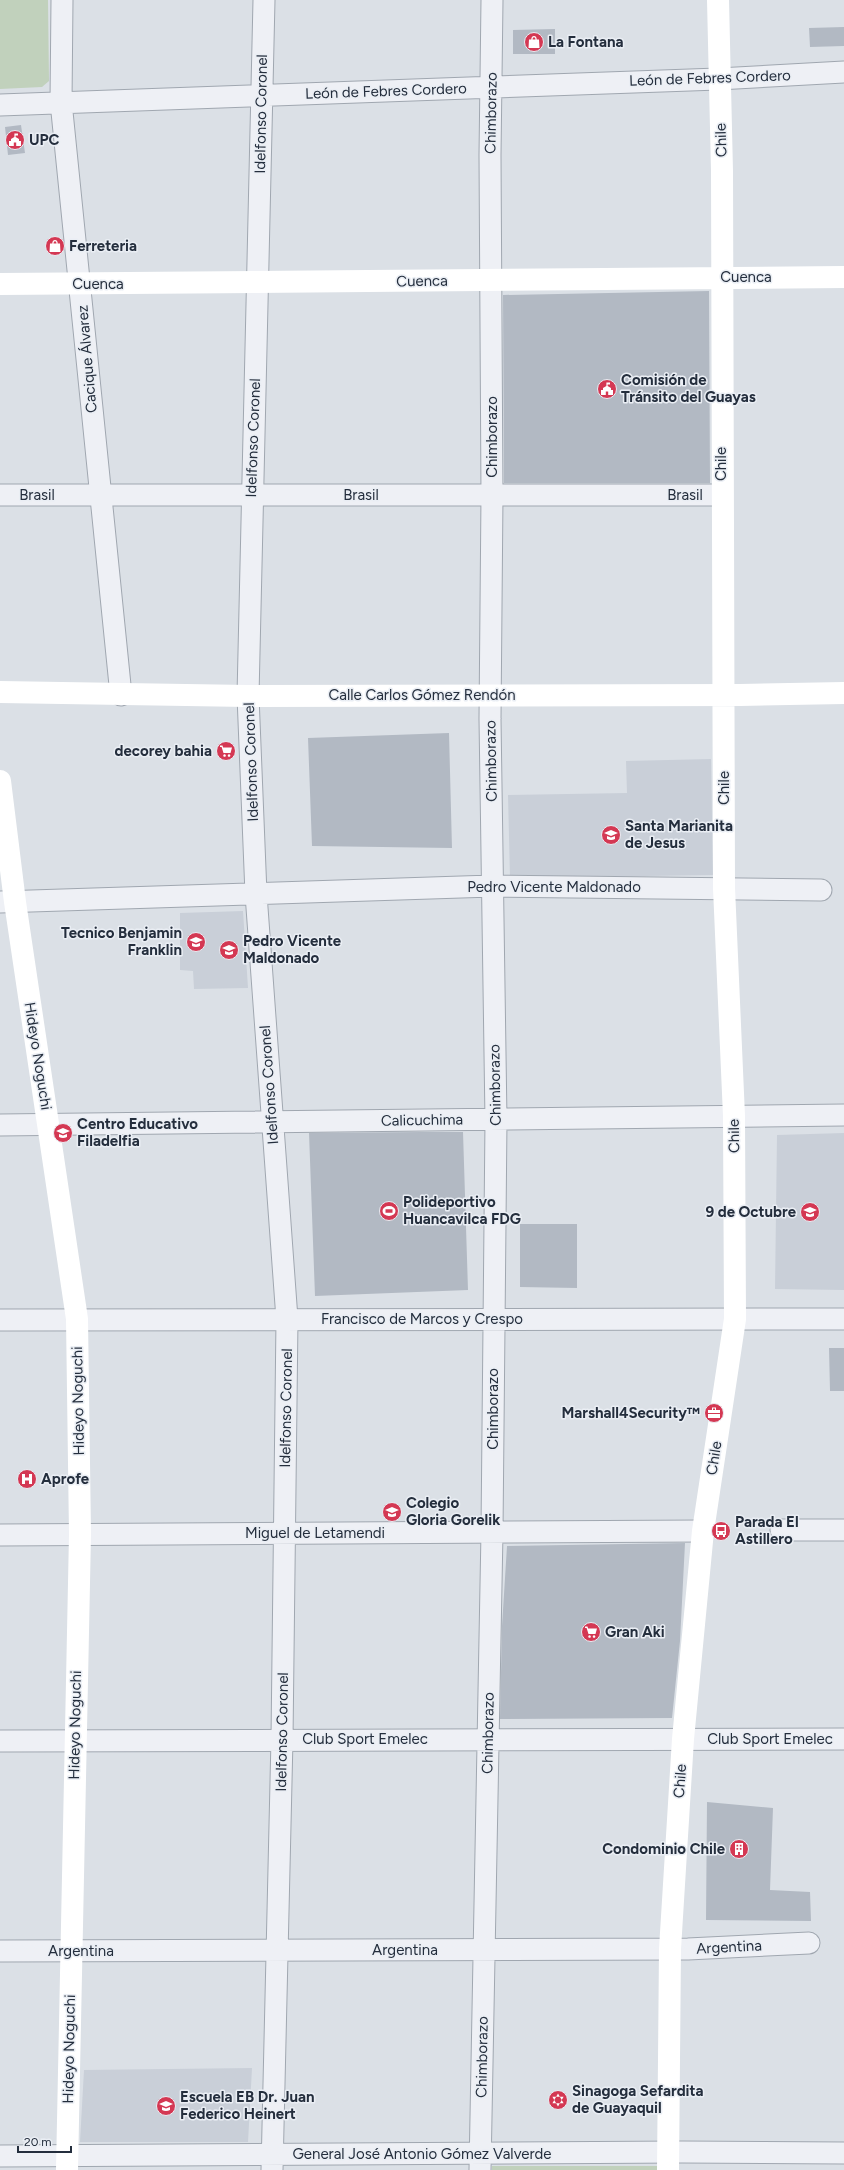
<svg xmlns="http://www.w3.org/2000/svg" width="844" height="2170" font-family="Figtree,sans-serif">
	<rect width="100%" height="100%" fill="#dbe0e6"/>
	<path fill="#c9cfd8" d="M711 759 713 875 510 878 508 795 627 793 626 761Z
		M243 911 248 988 194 989 193 971 180 970V913Z
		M844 1133V1290L775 1289 777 1135Z
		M252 2068 248 2142H80L84 2070Z"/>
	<path fill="#c1d1bc" d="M0 0H48L49 81 42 87 0 89Z
		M492 2166H665V2170H492Z"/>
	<path fill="#b2b9c3" d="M844 27V46L810 47 809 28Z
		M555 29V54H513V30Z
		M21 125 25 153 8 155 5 127Z
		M709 291 710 483H504L503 295Z
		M449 733 452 848 312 846 308 738Z
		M420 1132H463L468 1290 315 1296 309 1133Z
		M520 1224H577V1288L520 1287Z
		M829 1348H844V1391H830Z
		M685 1543 680 1641 672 1718 500 1719 502 1626 507 1546Z
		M707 1802 773 1808 770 1890 810 1892 811 1921 706 1920Z"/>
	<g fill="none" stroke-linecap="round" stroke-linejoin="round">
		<defs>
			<path id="street" d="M62 0 61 102 121 695
				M264 0 248 696 256 894 287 1319 282 1739 272 2170
				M0 105 718 79 844 72
				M0 495H721
				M0 902 492 886 821 890
				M0 1125 844 1115
				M0 1320 844 1319
				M781 1530H844
				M0 1535 703 1531
				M0 1741 844 1739
				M0 1951 688 1949 809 1943
				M0 2156 682 2152 844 2153
				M480 2170 492 1532 496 1120 490 719 492 495 490 155 492 0"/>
		</defs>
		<use href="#street" stroke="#a0a7b0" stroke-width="23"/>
		<use href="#street" stroke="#eef0f5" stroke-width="21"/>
		<path stroke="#fff" stroke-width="22" d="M0 284 844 277
			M0 692 248 696 740 695 844 693
			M0 781 15 902 77 1319 80 1534 67 2170
			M668 2170 670 1949 683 1739 703 1531 735 1319 734 1116 724 888 722 171 718 0"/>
	</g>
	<defs>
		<symbol id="shop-disc" viewBox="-11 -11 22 22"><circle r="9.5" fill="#d43853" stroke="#eaeef4"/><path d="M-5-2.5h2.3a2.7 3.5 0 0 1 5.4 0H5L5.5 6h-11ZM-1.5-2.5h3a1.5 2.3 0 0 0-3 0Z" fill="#fff"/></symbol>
		<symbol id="civic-disc" viewBox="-11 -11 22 22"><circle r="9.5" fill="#d43853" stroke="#eaeef4"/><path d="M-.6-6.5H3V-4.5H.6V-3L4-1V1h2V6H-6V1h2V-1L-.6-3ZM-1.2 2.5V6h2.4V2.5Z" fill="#fff"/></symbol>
		<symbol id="supermarket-disc" viewBox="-11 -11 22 22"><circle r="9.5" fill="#d43853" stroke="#eaeef4"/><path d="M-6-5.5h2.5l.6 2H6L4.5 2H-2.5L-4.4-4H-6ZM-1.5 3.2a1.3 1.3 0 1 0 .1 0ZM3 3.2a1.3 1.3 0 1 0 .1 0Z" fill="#fff"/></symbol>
		<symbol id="school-disc" viewBox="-11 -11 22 22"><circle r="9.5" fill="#d43853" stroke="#eaeef4"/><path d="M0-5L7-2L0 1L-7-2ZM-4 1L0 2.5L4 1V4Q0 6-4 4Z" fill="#fff"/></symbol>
		<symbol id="stadium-disc" viewBox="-11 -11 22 22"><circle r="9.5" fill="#d43853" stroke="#eaeef4"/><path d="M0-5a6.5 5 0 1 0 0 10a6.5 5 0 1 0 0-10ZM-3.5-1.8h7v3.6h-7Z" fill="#fff"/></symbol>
		<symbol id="office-disc" viewBox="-11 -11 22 22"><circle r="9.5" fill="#d43853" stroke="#eaeef4"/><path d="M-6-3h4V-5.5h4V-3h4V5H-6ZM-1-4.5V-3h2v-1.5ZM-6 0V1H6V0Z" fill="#fff"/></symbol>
		<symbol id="hospital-disc" viewBox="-11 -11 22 22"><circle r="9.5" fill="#d43853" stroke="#eaeef4"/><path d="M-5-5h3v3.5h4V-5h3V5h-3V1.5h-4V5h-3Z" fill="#fff"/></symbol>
		<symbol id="bus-disc" viewBox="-11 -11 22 22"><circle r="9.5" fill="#d43853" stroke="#eaeef4"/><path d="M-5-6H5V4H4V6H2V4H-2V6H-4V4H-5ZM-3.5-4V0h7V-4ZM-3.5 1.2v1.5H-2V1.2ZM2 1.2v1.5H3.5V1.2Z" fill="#fff"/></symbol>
		<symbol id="building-disc" viewBox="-11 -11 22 22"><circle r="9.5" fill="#d43853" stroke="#eaeef4"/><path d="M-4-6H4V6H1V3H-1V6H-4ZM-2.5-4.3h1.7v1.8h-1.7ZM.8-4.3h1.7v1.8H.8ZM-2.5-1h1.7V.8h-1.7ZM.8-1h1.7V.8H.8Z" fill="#fff"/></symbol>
		<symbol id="synagogue-disc" viewBox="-11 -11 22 22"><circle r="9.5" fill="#d43853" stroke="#eaeef4"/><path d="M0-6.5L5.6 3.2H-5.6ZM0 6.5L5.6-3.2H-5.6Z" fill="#fff"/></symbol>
	</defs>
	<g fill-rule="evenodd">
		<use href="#shop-disc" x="523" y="31" width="22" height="22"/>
		<use href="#civic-disc" x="4" y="129" width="22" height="22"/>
		<use href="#shop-disc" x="44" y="235" width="22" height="22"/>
		<use href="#civic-disc" x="596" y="378" width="22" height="22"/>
		<use href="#supermarket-disc" x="215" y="740" width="22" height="22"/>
		<use href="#school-disc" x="600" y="824" width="22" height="22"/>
		<use href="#school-disc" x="185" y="931" width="22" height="22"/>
		<use href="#school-disc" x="218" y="939" width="22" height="22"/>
		<use href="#school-disc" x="52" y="1122" width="22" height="22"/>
		<use href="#stadium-disc" x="378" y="1200" width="22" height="22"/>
		<use href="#school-disc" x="799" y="1201" width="22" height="22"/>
		<use href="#office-disc" x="703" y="1402" width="22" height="22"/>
		<use href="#hospital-disc" x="16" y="1468" width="22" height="22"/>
		<use href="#school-disc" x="381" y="1501" width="22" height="22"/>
		<use href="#bus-disc" x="710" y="1520" width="22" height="22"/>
		<use href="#supermarket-disc" x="580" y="1621" width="22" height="22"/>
		<use href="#building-disc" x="728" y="1838" width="22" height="22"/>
		<use href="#synagogue-disc" x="547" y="2089" width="22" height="22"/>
		<use href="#school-disc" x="155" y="2095" width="22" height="22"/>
	</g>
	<g text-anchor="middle" stroke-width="3" stroke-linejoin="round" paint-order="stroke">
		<g font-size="15" font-weight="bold" fill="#242e3d" stroke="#eaeef4" text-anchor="start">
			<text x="548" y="47">La Fontana</text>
			<text x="29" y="145">UPC</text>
			<text x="69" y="251">Ferreteria</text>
			<text x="621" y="385">Comisión de<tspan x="621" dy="17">Tránsito del Guayas</tspan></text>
			<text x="212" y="756" text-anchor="end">decorey bahia</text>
			<text x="625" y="831">Santa Marianita<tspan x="625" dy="17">de Jesus</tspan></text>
			<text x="182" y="938" text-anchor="end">Tecnico Benjamin<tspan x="182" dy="17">Franklin</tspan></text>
			<text x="243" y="946">Pedro Vicente<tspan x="243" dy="17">Maldonado</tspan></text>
			<text x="77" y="1129">Centro Educativo<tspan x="77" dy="17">Filadelfia</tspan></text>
			<text x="403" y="1207">Polideportivo<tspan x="403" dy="17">Huancavilca FDG</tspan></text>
			<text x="796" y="1217" text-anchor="end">9 de Octubre</text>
			<text x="700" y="1418" text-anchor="end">Marshall4Security™</text>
			<text x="41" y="1484">Aprofe</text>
			<text x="406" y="1508">Colegio<tspan x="406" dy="17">Gloria Gorelik</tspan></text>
			<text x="735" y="1527">Parada El<tspan x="735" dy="17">Astillero</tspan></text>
			<text x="605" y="1637">Gran Aki</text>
			<text x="725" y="1854" text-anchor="end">Condominio Chile</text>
			<text x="572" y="2096">Sinagoga Sefardita<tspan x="572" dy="17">de Guayaquil</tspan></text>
			<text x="180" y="2102">Escuela EB Dr. Juan<tspan x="180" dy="17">Federico Heinert</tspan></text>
		</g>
		<g font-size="15" fill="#242e3d" stroke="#eaeef4">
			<text transform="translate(710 78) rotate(-2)" y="5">León de Febres Cordero</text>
			<text transform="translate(386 91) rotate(-2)" y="5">León de Febres Cordero</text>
			<text transform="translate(491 113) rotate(-89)" y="5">Chimborazo</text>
			<text transform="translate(261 114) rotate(-89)" y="5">Idelfonso Coronel</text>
			<text transform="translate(721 140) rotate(-92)" y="5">Chile</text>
			<text x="746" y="282">Cuenca</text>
			<text transform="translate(422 281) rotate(-1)" y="5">Cuenca</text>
			<text x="98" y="289">Cuenca</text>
			<text transform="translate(87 359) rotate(-95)" y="5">Cacique Álvarez</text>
			<text transform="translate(492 437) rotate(-90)" y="5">Chimborazo</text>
			<text transform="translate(253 438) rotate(-88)" y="5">Idelfonso Coronel</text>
			<text transform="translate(721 464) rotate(-90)" y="5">Chile</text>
			<text x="37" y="500">Brasil</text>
			<text x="361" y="500">Brasil</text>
			<text x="685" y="500">Brasil</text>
			<text x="422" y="700">Calle Carlos Gómez Rendón</text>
			<text transform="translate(491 761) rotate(-91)" y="5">Chimborazo</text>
			<text transform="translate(251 762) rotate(-92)" y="5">Idelfonso Coronel</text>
			<text transform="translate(724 788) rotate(-90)" y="5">Chile</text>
			<text x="554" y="892">Pedro Vicente Maldonado</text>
			<text transform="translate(38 1056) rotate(81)" y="5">Hideyo Noguchi</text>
			<text transform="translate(269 1085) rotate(-94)" y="5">Idelfonso Coronel</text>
			<text transform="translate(495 1085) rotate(-91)" y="5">Chimborazo</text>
			<text transform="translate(422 1120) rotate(-1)" y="5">Calicuchima</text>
			<text transform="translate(734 1136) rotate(-91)" y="5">Chile</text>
			<text x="422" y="1324">Francisco de Marcos y Crespo</text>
			<text transform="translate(78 1401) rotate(-91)" y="5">Hideyo Noguchi</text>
			<text transform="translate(286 1408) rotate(-89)" y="5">Idelfonso Coronel</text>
			<text transform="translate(493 1409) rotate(-90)" y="5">Chimborazo</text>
			<text transform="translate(714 1458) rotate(-81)" y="5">Chile</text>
			<text x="315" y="1538">Miguel de Letamendi</text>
			<text transform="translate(75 1725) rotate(-89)" y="5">Hideyo Noguchi</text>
			<text transform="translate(282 1732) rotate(-89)" y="5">Idelfonso Coronel</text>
			<text transform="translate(488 1733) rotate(-89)" y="5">Chimborazo</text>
			<text x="365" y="1744">Club Sport Emelec</text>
			<text x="770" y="1744">Club Sport Emelec</text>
			<text transform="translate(680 1781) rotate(-86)" y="5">Chile</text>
			<text transform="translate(729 1947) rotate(-3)" y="5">Argentina</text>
			<text x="405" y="1955">Argentina</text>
			<text x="81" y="1956">Argentina</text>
			<text transform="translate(69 2049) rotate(-89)" y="5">Hideyo Noguchi</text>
			<text transform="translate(482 2057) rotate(-89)" y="5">Chimborazo</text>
			<text x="422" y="2159">General José Antonio Gómez Valverde</text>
		</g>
	</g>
	<path d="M18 2146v6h53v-6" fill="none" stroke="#242e3d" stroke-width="2"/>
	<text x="24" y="2146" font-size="12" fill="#242e3d" stroke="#eaeef4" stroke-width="3" paint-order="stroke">20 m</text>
</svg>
